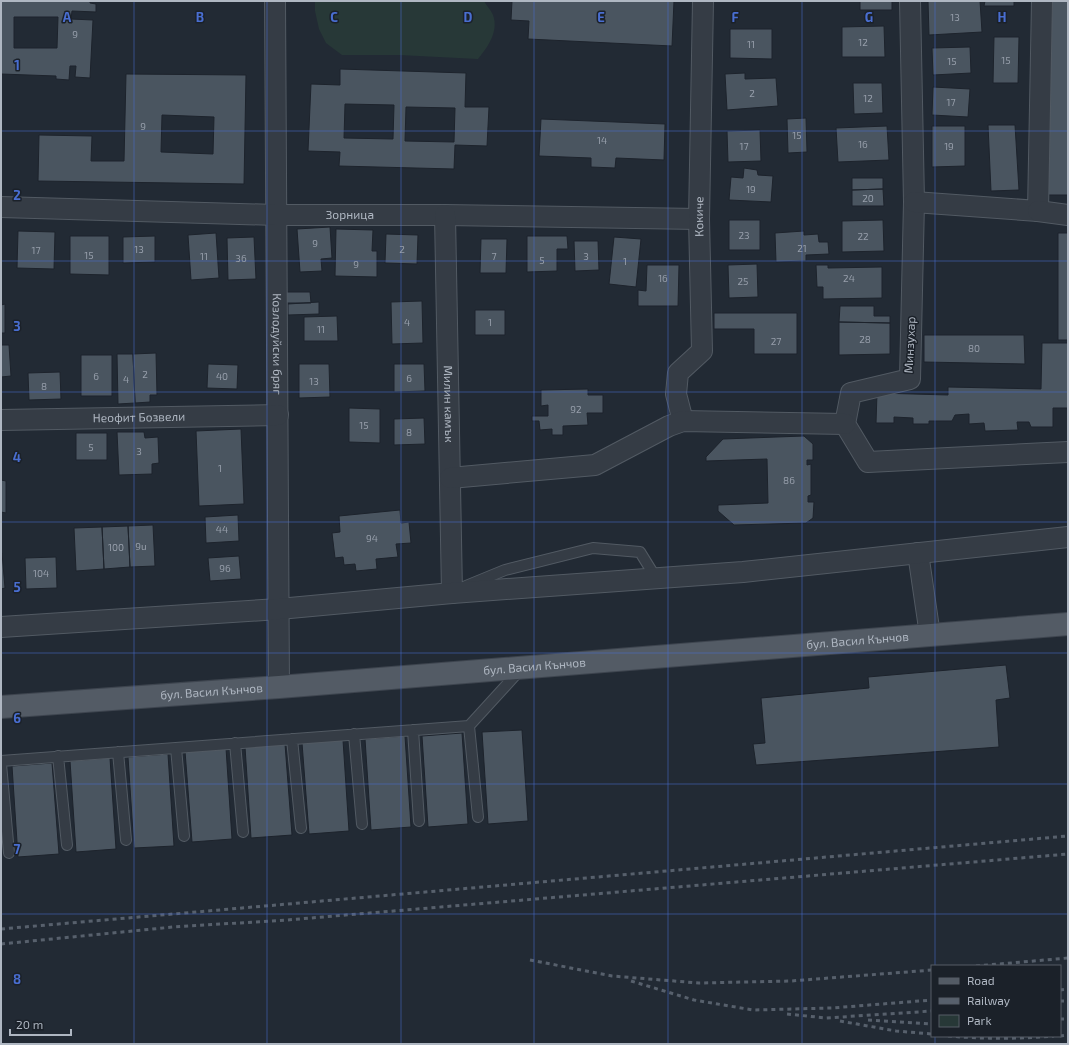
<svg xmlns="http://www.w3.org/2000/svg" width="1069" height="1045" font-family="'Exo 2',sans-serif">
	<rect width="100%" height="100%" fill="#222a34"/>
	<path fill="#273837" d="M315 1H484C486 5 491 10 493 15 499 31 488 47 478 59L399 55H342L326 43 319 29 315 11Z"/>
	<path fill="#4a5560" stroke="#1d232c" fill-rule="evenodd" d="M1 1H90V3L96 4V12L72 11 71 19 93 20 90 78 75 77 76 66H70L69 80 56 79V76L1 74ZM14 17H58L57 48H14Z
		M512 1H674L672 46 528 39 529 21 511 20Z
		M860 1H892V10H860Z
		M928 1H980L982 32 929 35Z
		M985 1H1014V6H984Z
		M1052 1H1068V195H1047Z
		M884 26 885 57H842V27Z
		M730 29H772V59L730 58Z
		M994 37H1019L1018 83H993Z
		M970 47 971 73 933 75 932 48Z
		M340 69 466 73 465 107H489L487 146 455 145 454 169 339 166 340 152 308 151 311 84 340 85ZM345 104 394 105 393 139 344 138ZM406 107 455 108 454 142 405 141Z
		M745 73V79L776 78 778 106 727 110 725 74Z
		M126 74 246 75 244 184 38 181 39 135 92 136 91 161H124ZM162 115 214 117 213 154 161 152Z
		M853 83H882L883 113 854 114Z
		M933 87 970 89 968 117 932 115Z
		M806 118 807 152 788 153 787 119Z
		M541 119 665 124 664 160 616 158 615 168 591 167V158L539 156Z
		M988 125H1015L1019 190 991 191Z
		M887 126 889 160 838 162 836 128Z
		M932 126H965V166L932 167Z
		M760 130 761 161 728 162 727 131Z
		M744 168 757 170 758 175 773 176 771 202 729 200 731 177 743 178Z
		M852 178H883V189L852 190Z
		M883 189 884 206H852V190Z
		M729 220H760V250H729Z
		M883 220 884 251 842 252V221Z
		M330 227 332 258 321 259 322 271 300 272 297 229Z
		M336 229 373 230 372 251H377V277L335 276Z
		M18 231 55 232 54 269 17 268Z
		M804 231V235L818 234 819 242H828L829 254 806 255V261L776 262 775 233Z
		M216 233 219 278 191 280 188 235Z
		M1058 233H1068V340H1058Z
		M386 234 418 235 417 264 385 263Z
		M70 236H109V275L70 274Z
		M155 236V262L123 263V237Z
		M527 236H567L568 249H557V271L527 272Z
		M254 237 256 279 228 280 227 238Z
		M614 237 641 239 636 287 609 284Z
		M481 239H507L506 273H480Z
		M574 241H598L599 270 575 271Z
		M757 264 758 297 729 298 728 265Z
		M647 265H679L678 306H638V290L646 291Z
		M816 265H828V268L882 267V298L823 299V287H817Z
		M285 292H310L311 303H286Z
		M422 301 423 343 392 344 391 302Z
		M319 302V314L288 315V304Z
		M5 304V333H1V305Z
		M840 306H874V316H890V323L839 322Z
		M475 310H505V335H475Z
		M714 313H797V354H754V329H714Z
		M337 316 338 341H304V317Z
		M839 322 890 323V354L839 355Z
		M924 335H1024L1025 364 924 362Z
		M1042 343H1068V408H1053V427H1031L1029 422H1017L1018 430 985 431 984 423 969 424V414L955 415 952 421H929V424H913V418L894 417V423H876L877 393 948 395V387L1041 389Z
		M1 345H9L11 376 1 377Z
		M156 353 157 395H150V402L135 403 133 354Z
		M117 354H133L135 403 118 404Z
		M81 355H112V396H81Z
		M208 364 238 365 237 389 207 388Z
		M299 364H329L330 397 299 398Z
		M394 364H424L425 391 394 392Z
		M60 372 61 399 29 400 28 373Z
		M588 389V395H603V413H587L588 425 563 426V435H552V429L540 430 539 421H532V416H548V405L541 406V390Z
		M349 408 380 409V443L349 442Z
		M424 418 425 444 394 445V419Z
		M241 429 244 504 199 506 196 431Z
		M117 432H144L145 438 158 437 159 463 152 464V474L119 475Z
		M76 433H107V460H76Z
		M804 436 813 444V460H807V465L811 464V495L808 496V502H814L813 518 806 523 734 525 718 511V505L768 503 767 459 706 461V457L723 439Z
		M1 480 6 481V513L1 512Z
		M400 510 401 523 409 522 411 543 396 544 398 557 376 559 377 569 356 571 355 564 344 565 343 557 335 558 332 533 340 532 339 516Z
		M238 515 239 541 206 543 205 517Z
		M153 525 155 566 130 567 128 526Z
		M128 526 130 567 104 569 102 527Z
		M102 527 104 569 76 571 74 528Z
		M2 553 5 588 1 589V554Z
		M239 556 241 579 210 581 208 558Z
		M56 557 57 588 26 589 25 558Z
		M1006 665 1010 698 996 700 999 747 756 765 753 744 765 743 761 698 869 688 868 677Z
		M522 730 528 821 488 824 482 732Z
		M462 733 468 824 428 827 422 736Z
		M405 736 411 827 371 830 365 739Z
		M343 740 349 831 309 834 302 743Z
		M285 744 292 835 251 838 245 747Z
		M226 748 232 839 192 842 185 751Z
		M168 754 174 846 134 848 128 757Z
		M110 758 116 849 76 852 70 761Z
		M52 763 59 854 18 857 12 766Z"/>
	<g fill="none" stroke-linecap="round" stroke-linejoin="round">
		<defs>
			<path id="service" d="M466 586 505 570 593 548 640 552 656 578
				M469 726 478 817
				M413 730 419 821
				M354 734 362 824
				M292 739 301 828
				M235 743 243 832
				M176 748 184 836
				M118 752 126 840
				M58 756 67 845
				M1 761 469 726 521 669
				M1 764 9 853"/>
			<g id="minor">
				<path id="s1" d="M275 1 279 687"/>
				<path d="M910 1 914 202 910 379 851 393 845 424 868 462 1068 452"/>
				<path d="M914 202 1038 211 1042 1"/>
				<path id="s2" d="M1 207 276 215H445L699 219"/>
				<path d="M1038 211 1068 215"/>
				<path id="s3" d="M445 215 452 593"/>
				<path id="s4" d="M1 420 278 415"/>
				<path id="s5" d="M683 421 676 394 678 373 702 351 699 219 703 1"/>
				<path d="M450 478 595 465 669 426 683 421 845 424"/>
				<path d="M918 553 930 635"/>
				<path d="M1 627 279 609 452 593 743 572 1068 537"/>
			</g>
			<g id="primary">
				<path id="s6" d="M1 707 279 687 1068 624"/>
			</g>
		</defs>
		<use href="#service" stroke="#525a63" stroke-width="12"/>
		<use href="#minor" stroke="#525a63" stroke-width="22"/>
		<use href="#primary" stroke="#3e454f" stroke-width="24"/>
		<use href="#service" stroke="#353c45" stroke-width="10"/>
		<use href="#minor" stroke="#353c45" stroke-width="20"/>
		<use href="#primary" stroke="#535b65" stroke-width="22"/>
		<path stroke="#57606c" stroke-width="3" stroke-dasharray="4 4" stroke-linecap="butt" d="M1 929 1068 836
			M1 944 173 927 287 920 1068 854
			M530 960 612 976 699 983 791 981 932 970
			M976 966 1068 958
			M631 981 694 1000 753 1010 832 1008 932 1000
			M1060 990 1068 989
			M1060 1001H1068
			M787 1014 826 1018 932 1011
			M1060 1019H1068
			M868 1020 932 1024
			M840 1021 896 1031 932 1034
			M948 1036C983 1039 1020 1039 1054 1036
			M1060 1036 1068 1035"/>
	</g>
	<path fill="none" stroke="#496ed1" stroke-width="1" stroke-opacity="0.55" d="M134 1V1044M267 1V1044M401 1V1044M534 1V1044M668 1V1044M802 1V1044M935 1V966M1 131H1068M1 261H1068M1 392H1068M1 522H1068M1 653H1068M1 784H1068M1 914H1068M935 1036V1044"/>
	<g text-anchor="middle" stroke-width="3" stroke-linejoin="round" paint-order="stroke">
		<g font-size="10" fill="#969eaa">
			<text x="955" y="21">13</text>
			<text x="75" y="38">9</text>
			<text x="863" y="46">12</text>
			<text x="751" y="48">11</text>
			<text x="1006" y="64">15</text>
			<text x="952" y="65">15</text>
			<text x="752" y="97">2</text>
			<text x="868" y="102">12</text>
			<text x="951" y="106">17</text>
			<text x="143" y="130">9</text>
			<text x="797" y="139">15</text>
			<text x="602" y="144">14</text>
			<text x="863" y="148">16</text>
			<text x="744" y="150">17</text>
			<text x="949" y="150">19</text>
			<text x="751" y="193">19</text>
			<text x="868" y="202">20</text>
			<text x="744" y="239">23</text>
			<text x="863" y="240">22</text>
			<text x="315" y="247">9</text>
			<text x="802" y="252">21</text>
			<text x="139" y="253">13</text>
			<text x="402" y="253">2</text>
			<text x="36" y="254">17</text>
			<text x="89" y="259">15</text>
			<text x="204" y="260">11</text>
			<text x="494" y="260">7</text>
			<text x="586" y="260">3</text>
			<text x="241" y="262">36</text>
			<text x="542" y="264">5</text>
			<text x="625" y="265">1</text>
			<text x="356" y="268">9</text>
			<text x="663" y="282">16</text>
			<text x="849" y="282">24</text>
			<text x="743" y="285">25</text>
			<text x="407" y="326">4</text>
			<text x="490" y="326">1</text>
			<text x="321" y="333">11</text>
			<text x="865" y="343">28</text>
			<text x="776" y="345">27</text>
			<text x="974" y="352">80</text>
			<text x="145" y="378">2</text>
			<text x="96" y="380">6</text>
			<text x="222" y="380">40</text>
			<text x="409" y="382">6</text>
			<text x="126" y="383">4</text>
			<text x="314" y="385">13</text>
			<text x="44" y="390">8</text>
			<text x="576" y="413">92</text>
			<text x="364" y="429">15</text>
			<text x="409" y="436">8</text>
			<text x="91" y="451">5</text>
			<text x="139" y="455">3</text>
			<text x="220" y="472">1</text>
			<text x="789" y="484">86</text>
			<text x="222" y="533">44</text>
			<text x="372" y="542">94</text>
			<text x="141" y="550">9u</text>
			<text x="116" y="551">100</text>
			<text x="225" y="572">96</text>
			<text x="41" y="577">104</text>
		</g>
		<g font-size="12" fill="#afb7c2" stroke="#1b2129">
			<text dy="4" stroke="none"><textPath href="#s2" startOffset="349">Зорница</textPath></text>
			<text dy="4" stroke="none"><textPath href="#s5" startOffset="216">Кокиче</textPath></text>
			<text dy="4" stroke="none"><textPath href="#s1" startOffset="343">Козлодуйски бряг</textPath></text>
			<text transform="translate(910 345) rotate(-87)" y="4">Минзухар</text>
			<text dy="4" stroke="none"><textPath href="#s3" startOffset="189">Милин камък</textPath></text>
			<text dy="4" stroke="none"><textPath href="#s4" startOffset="138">Неофит Бозвели</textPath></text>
			<text dy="4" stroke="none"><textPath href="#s6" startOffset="859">бул. Васил Кънчов</textPath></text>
			<text dy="4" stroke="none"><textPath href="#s6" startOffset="535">бул. Васил Кънчов</textPath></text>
			<text dy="4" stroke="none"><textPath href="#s6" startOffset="211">бул. Васил Кънчов</textPath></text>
		</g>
	</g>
	<g font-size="13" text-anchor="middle" font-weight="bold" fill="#496ed1" stroke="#1b2129" stroke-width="3" stroke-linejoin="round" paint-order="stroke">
		<text x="67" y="22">A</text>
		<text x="200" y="22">B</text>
		<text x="334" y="22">C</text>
		<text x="468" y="22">D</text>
		<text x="601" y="22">E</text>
		<text x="735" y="22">F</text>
		<text x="869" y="22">G</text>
		<text x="1002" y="22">H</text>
		<text x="17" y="70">1</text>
		<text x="17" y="200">2</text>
		<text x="17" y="331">3</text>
		<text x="17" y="462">4</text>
		<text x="17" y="592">5</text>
		<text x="17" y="723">6</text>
		<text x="17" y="854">7</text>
		<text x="17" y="984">8</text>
	</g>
	<rect width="1069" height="1045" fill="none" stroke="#afb7c2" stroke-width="4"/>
	<rect x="931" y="965" width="130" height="72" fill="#1b2129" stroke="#565d66"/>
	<rect x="939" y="978" width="20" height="6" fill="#535b65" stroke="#565d66"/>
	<text x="967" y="985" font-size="12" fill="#afb7c2">Road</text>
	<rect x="939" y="998" width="20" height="6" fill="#57606c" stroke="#565d66"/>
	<text x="967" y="1005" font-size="12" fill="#afb7c2">Railway</text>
	<rect x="939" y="1015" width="20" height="12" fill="#273837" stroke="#565d66"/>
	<text x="967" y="1025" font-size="12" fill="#afb7c2">Park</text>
	<path d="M10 1029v6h61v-6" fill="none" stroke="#afb7c2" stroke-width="2"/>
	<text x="16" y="1029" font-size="12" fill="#afb7c2" stroke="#1b2129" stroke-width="3" paint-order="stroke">20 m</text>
</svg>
